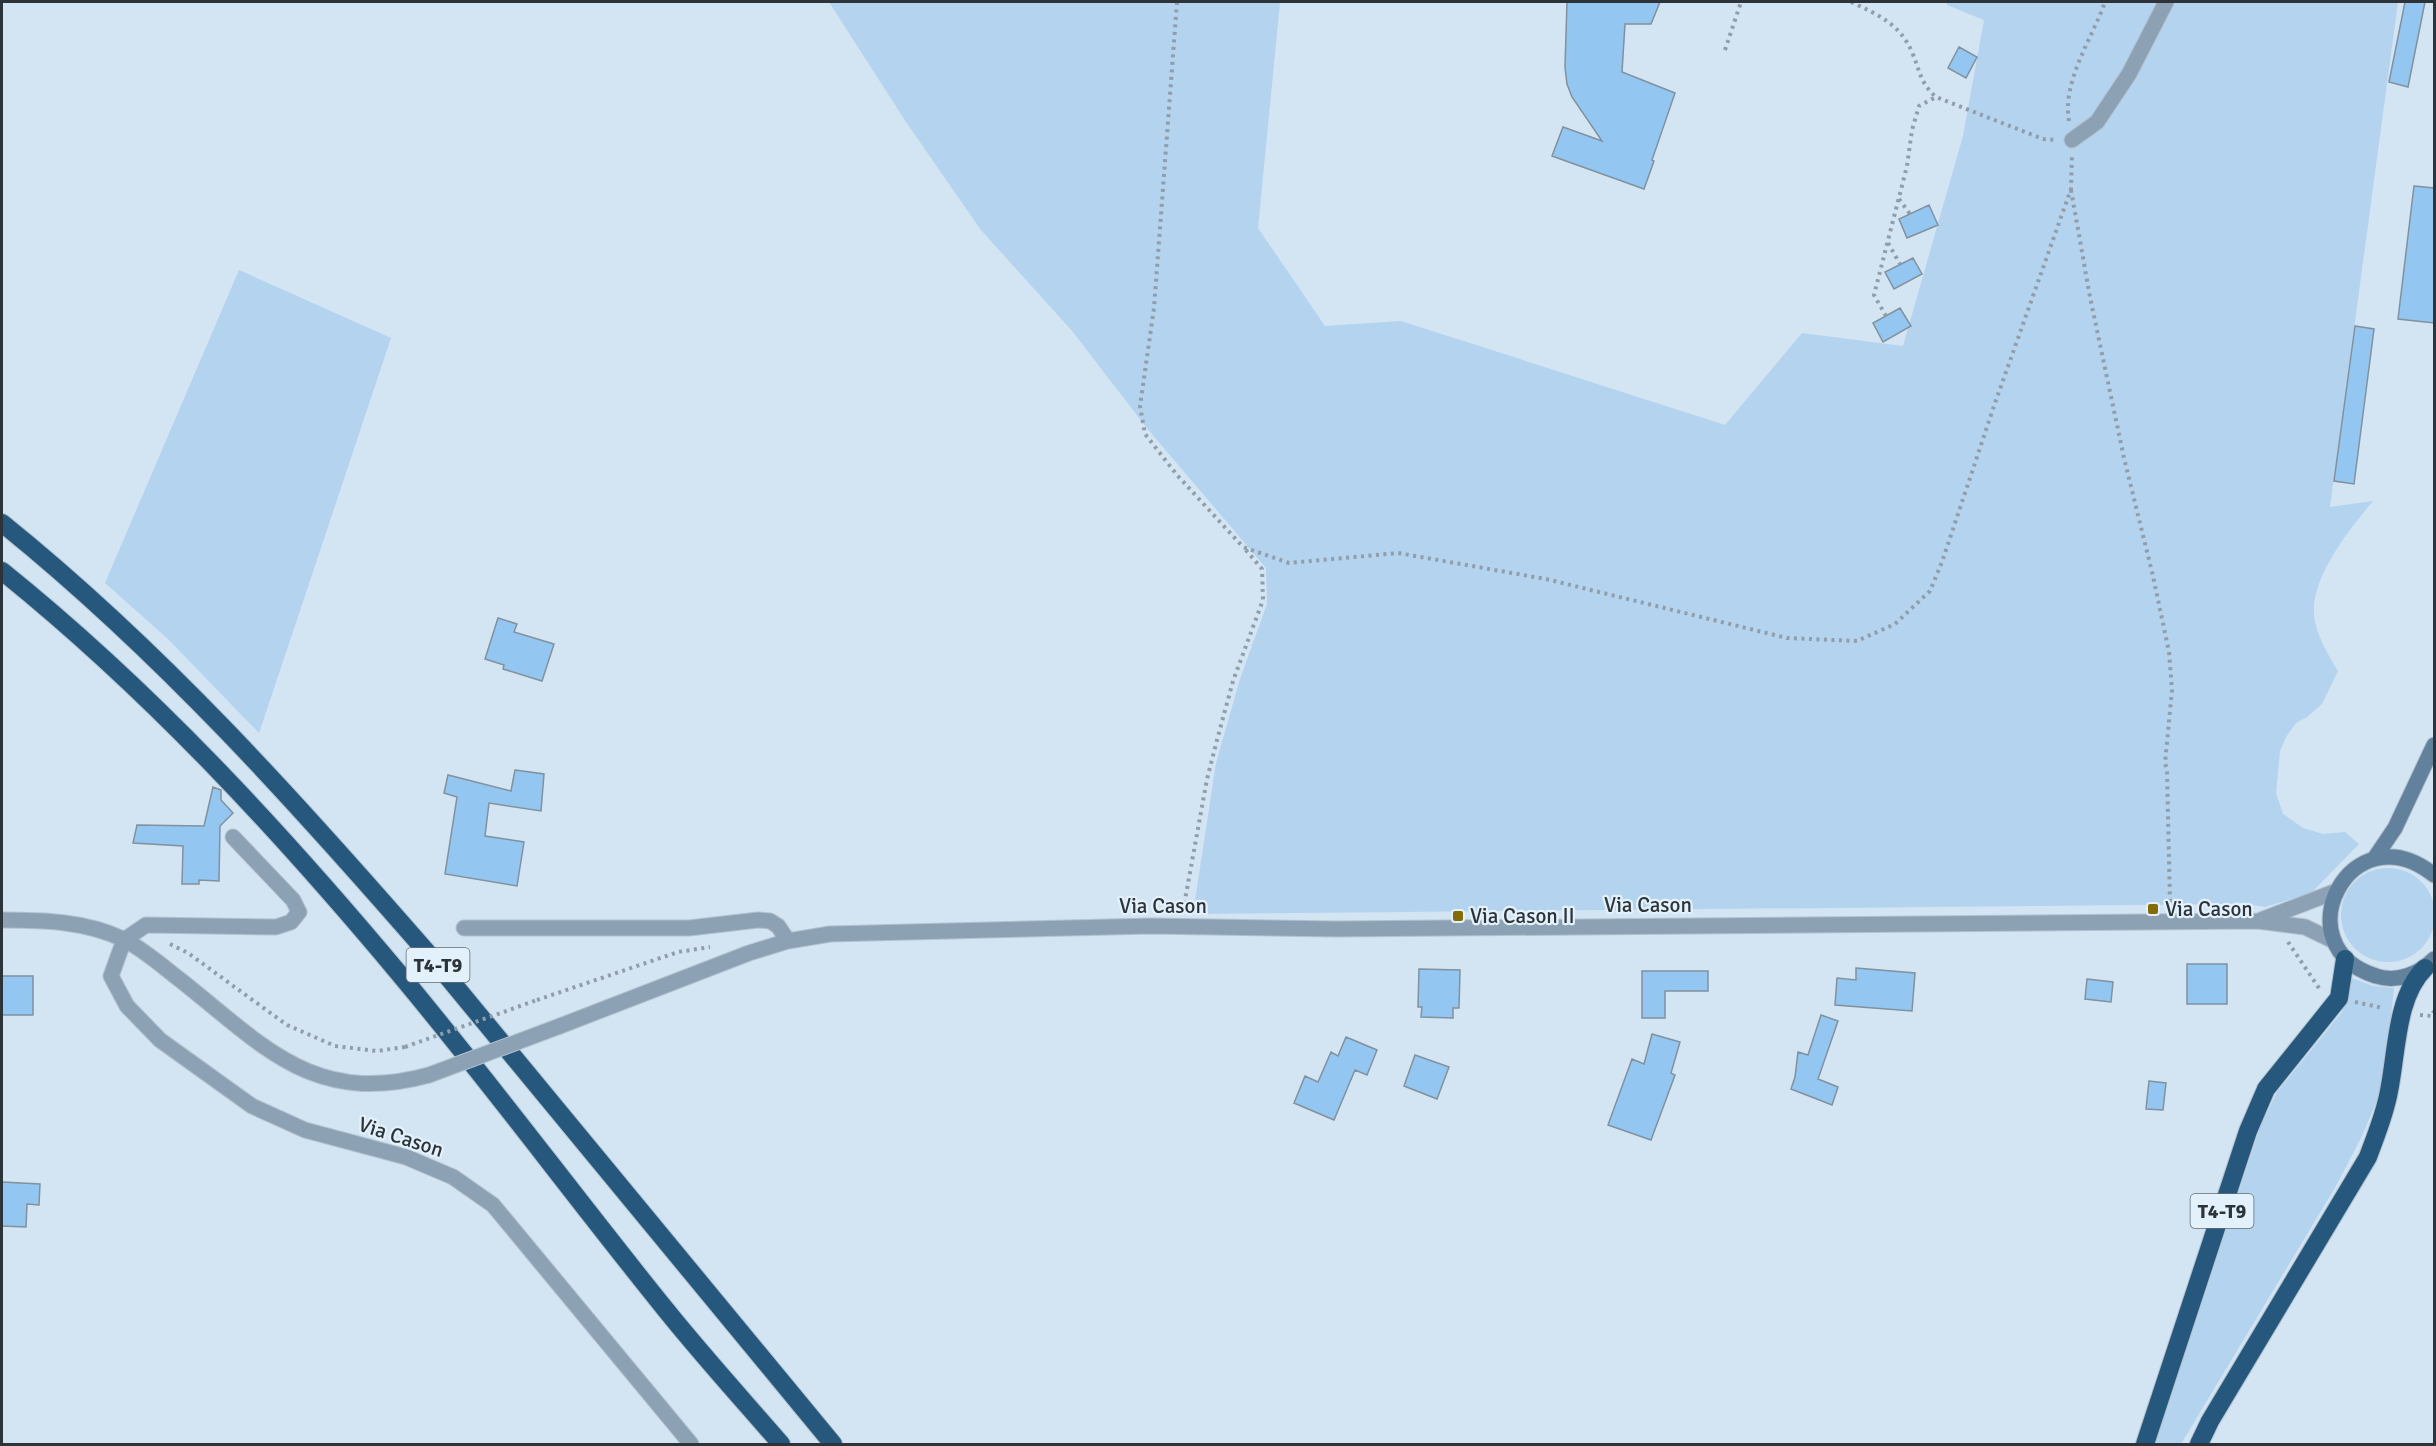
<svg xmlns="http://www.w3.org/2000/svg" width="2436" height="1446" font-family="Signika,sans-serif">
	<rect width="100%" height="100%" fill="#d3e4f3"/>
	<path fill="#b3d3ef" d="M829 2H1280L1258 228 1325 326 1401 321 1725 425 1802 333 1903 346 1963 136 1984 20 1947 5V2H2398L2330 507 2373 501C2350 529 2311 576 2314 615 2315 632 2329 657 2338 671L2322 704 2307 717 2296 723 2286 737 2280 751 2276 793 2283 814 2303 828 2323 834 2345 832 2359 844 2311 893 2265 907 2236 902 2235 904 1193 914 1216 763 1240 679 1267 604 1266 568 1146 427 1073 332 981 230 906 122Z
		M239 270 391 338 259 733 168 639 105 583Z
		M2341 915a47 47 0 1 1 94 0a47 47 0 1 1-94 0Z
		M2352 978 2373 986 2394 988 2387 1055 2378 1098 2362 1136 2336 1186 2181 1444H2155L2261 1125 2277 1092 2342 1012Z"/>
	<path fill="#93c7f1" stroke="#81919e" stroke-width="1.5" d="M1567 2H1660L1651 24H1625L1622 72 1675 93 1652 160 1654 161 1644 189 1552 156 1563 127 1602 141 1572 97 1567 84 1565 67Z
		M2405 2H2425L2408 87 2389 82Z
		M1959 47 1977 57 1966 78 1948 68Z
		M2414 186 2434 188V323L2398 319Z
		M1929 205 1938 225 1907 238 1899 219Z
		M1913 258 1922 274 1894 289 1885 272Z
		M1900 308 1911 326 1883 342 1873 323Z
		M2355 326 2374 329 2354 484 2334 481Z
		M498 618 517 624 514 632 554 644 542 681 503 669 504 665 485 659Z
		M515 770 544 774 541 811 489 803 485 836 524 842 517 886 445 874 457 797 444 793 448 775 511 791Z
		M213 787 221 790V800L233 813 220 826 219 881 199 880V884H182L183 846 133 843 137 825 204 826Z
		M2187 964H2227V1004H2187Z
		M1856 968 1915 973 1912 1011 1835 1005 1837 978 1856 980Z
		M1419 969 1460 970 1459 1008H1453V1018L1421 1017 1422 1007H1418Z
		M1642 971H1708V991H1665V1018H1642Z
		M2 976H33V1015H2Z
		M2087 979 2113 982 2111 1002 2085 999Z
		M1821 1015 1838 1021 1818 1079 1838 1087 1832 1105 1791 1089 1795 1077 1798 1052 1808 1055Z
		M1652 1034 1680 1042 1671 1073 1675 1075 1651 1140 1608 1125 1632 1059 1644 1064Z
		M1346 1037 1377 1050 1367 1075 1355 1070 1334 1120 1294 1103 1305 1076 1318 1082 1331 1052 1338 1056Z
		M1415 1055 1449 1067 1437 1099 1404 1086Z
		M2149 1081 2166 1083 2163 1110 2146 1109Z
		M2 1182 40 1184 39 1205 27 1204 26 1227 2 1226Z"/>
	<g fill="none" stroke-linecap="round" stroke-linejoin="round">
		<defs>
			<path id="street" d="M2072 140 2097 122 2129 74 2166 2
				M233 837 293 900 299 912 291 922 276 927 146 925 124 940 111 976 127 1006 160 1040 252 1106 305 1130 406 1157 453 1177 493 1205 691 1444
				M2 920C42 920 85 921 123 939 143 949 161 965 179 979 262 1044 312 1107 429 1075
				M2261 920 2334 892
				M464 928H689L758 920 770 921 778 926 788 941
				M560 1026 749 953 788 941 830 934 1151 926 1337 929 2258 921 2305 927 2334 941"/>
			<path id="secondary" d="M2374 859 2395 828 2434 745
				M2434 875C2350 808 2281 947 2376 976 2397 983 2419 974 2434 959"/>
			<path id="highway" d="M2 523C161 651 298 804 432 958L833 1444
				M2 571C150 690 281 832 402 977 493 1086 577 1200 666 1310 703 1356 743 1400 781 1444
				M2145 1444 2248 1131 2266 1089 2339 998 2345 959
				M2199 1444 2210 1421 2368 1157C2376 1135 2385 1114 2389 1091 2397 1052 2396 996 2425 968"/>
		</defs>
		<use href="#street" stroke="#b2c1ce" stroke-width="17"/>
		<use href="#secondary" stroke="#b2c1ce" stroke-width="17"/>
		<use href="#highway" stroke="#b2c1ce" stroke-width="20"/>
		<path stroke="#919ea9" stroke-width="4" stroke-dasharray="3 4.5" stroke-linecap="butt" d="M1177 2 1154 308 1140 406 1145 434 1177 475 1243 547 1289 563 1398 553 1546 579 1787 638 1857 641 1895 624 1930 591 1942 562 1995 403 2071 189 2072 156
			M1851 2C1877 14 1900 24 1912 52 1920 71 1920 83 1936 97L2043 139 2056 140
			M1725 50 1741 2
			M2069 121C2062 81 2092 39 2105 2
			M2071 190 2090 297 2124 458 2153 576 2169 652 2172 690 2165 763 2167 770 2170 904
			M1899 199 1910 214
			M1888 243 1900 264
			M1886 316 1874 295 1907 166 1912 130 1919 106 1936 97
			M1183 911 1207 779 1217 740 1233 681 1263 600 1262 569 1245 549
			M2288 942 2321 991
			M170 944 188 953 287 1025 335 1046 377 1051 405 1047
			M537 1000 678 952 710 947
			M2355 1002 2383 1008
			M2420 1015 2432 1016 2434 1011"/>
		<use href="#street" stroke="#8ca1b3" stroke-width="15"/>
		<use href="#secondary" stroke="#61819c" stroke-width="15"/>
		<use href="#highway" stroke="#26577c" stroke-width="18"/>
		<defs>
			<path id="street-bridge" d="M429 1075 560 1026"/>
		</defs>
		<use href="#street-bridge" stroke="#b2c1ce" stroke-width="17" stroke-linecap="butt"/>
		<path stroke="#919ea9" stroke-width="4" stroke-dasharray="3 4.5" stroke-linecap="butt" d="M405 1047 537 1000"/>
		<use href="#street-bridge" stroke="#8ca1b3" stroke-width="15"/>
	</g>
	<g fill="#846d09" stroke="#e3f1fd" stroke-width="2">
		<rect x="2147" y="903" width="12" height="12" rx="3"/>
		<rect x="1452" y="910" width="12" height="12" rx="3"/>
	</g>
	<g text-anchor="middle" stroke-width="4.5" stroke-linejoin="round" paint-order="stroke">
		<g fill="#e3f1fd" stroke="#646d74" stroke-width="1.5">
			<rect x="406.5" y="948" width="63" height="34" rx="4.5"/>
			<rect x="2190.5" y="1194" width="63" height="34" rx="4.5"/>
		</g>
		<g font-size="20" font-weight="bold" fill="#2d3439">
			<text x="438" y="972">T4-T9</text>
			<text x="2222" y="1218">T4-T9</text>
		</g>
		<g font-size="21" fill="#2d3439" stroke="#e3f1fd">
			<text x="1648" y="912">Via Cason</text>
			<text x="1163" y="913">Via Cason</text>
			<text transform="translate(401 1137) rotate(18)" y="7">Via Cason</text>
		</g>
		<g font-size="21" fill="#2d3439" stroke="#e3f1fd" text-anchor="start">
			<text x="2165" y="916">Via Cason</text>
			<text x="1470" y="923">Via Cason II</text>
		</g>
	</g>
	<rect width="2436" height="1446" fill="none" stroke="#2d3439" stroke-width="6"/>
</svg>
